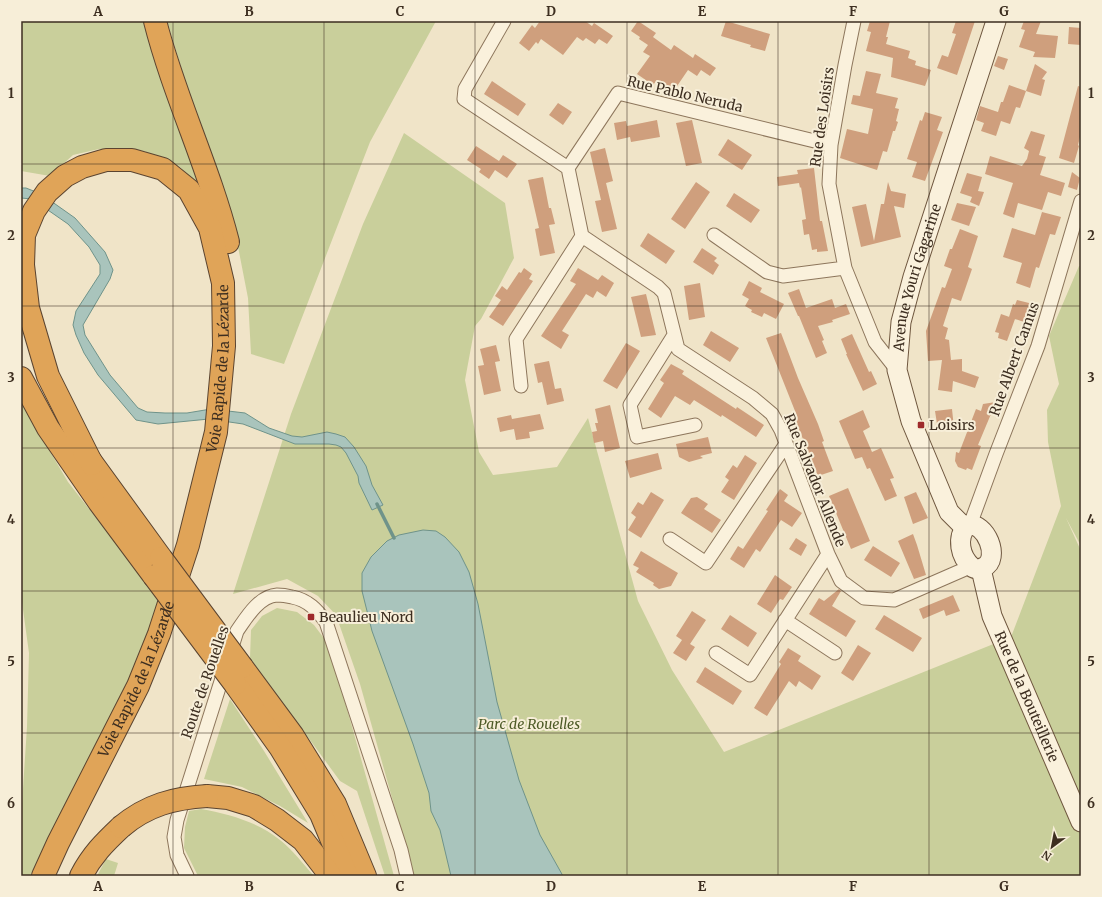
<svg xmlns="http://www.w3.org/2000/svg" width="1102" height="897" font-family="Merriweather,serif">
	<rect width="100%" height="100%" fill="#f0e4c8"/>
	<path fill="#c9cf9b" d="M21 21H147L212 209 194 182 180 167 144 151 99 149 73 155 50 176 21 171Z
		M167 21H436L370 142 284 364 251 354 248 298 233 221 192 103Z
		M404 133 505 203 514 258 481 319 475 326 465 380 479 452 493 475 557 467 588 418 638 601 672 670 724 752 1011 637 1061 506 1048 442 1047 410 1059 384 1049 336 1079 266H1081V546L1066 518 1081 551V876H414L360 684 336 615 318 596 287 579 233 594 291 414 363 224Z
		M21 402 68 482 162 602 126 689 30 876H21V819L27 727 29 653 21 595Z
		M277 608 297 612 314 625 329 645 394 876H385L357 791 340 781 250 658 251 630 262 616Z
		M230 699 264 751 308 823 280 806 242 787 204 779Z
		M201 809C229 814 258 822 280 840 292 849 304 865 314 876H198L184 848 185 827 189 811Z
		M106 859 118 863 114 876H97Z"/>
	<path fill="#a9c4bc" stroke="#6f938a" d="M21 188H26L41 194 75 218 105 252 113 270 110 279 83 325 85 335 110 375 138 408 147 412 165 413H187L211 409 245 413 269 428 292 436 302 437 327 432 336 434 345 437 354 447 366 466 372 485 383 505 372 510 359 483 358 476 346 453 341 447 336 445 329 444H295L243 424 209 419 158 424 136 420 98 375 84 353 76 335 73 325 76 311 100 274V265L89 247 68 224 32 199 21 198Z
		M423 530 436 531 445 537 459 552 469 572 478 604 497 702 519 780 540 835 563 876H451L440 830 431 811 429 793 413 744 372 631 362 591V573L371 557 387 541 399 535Z"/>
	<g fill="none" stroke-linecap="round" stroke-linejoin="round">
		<path stroke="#6f938a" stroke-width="3.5" d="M377 504 394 538"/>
	</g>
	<path fill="#cf9f7d" d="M540 21H585L592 26 594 23 613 36 607 44 599 39 595 44 586 38 583 41 577 37 563 55 541 39 538 44 536 42 529 51 519 43 532 25 535 28Z
		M638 21 656 33 653 37 671 50 674 45 693 58 695 54 716 68 710 76 701 70 697 76 688 70 673 92 657 80 653 85 637 74 650 56 643 52 648 45 639 39 640 37 631 31Z
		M726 21 770 34 765 51 750 47 751 45 721 36Z
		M870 21H890L886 37H888L886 44 910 51 908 58 916 61 915 65 931 70 925 86 891 77 893 58 866 51 871 32 867 31Z
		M956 21H975L957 75 937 68 942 55 948 57 956 34 952 33Z
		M1024 21H1041L1036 34 1058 36 1055 58 1033 57 1035 52 1019 47 1025 30 1021 29Z
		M1069 27 1081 28V45L1068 44Z
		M998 56 1008 59 1004 70 994 66Z
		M1035 64 1047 72 1042 79 1045 80 1041 96 1026 91Z
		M866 71 881 74 876 93 898 98 895 108 899 109 896 121 898 122 895 131H893L887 152 883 151 877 170 840 158 847 129 868 134 873 109 851 104 853 95 860 96Z
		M492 81 526 104 518 116 484 94Z
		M1009 85 1026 91 1020 108 1016 107 1010 124 1001 121 996 136 981 131 984 123 976 120 980 106 998 112 1001 102H1003Z
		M1078 86 1081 87V133L1078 145 1079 146 1074 163 1059 158Z
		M558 103 572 112 563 125 549 115Z
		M925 112 942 117 937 130 943 132 925 181 912 177 917 162 907 159 920 120 922 121Z
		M657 120 660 137 631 142 630 137 617 140 614 123 626 121 627 126Z
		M692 120 702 163 686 166 676 123Z
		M1031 131 1045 135 1039 155 1046 157 1040 175 1065 183 1061 196 1048 192 1042 210 1018 203 1014 218 1003 214 1013 183 985 174 990 156 1022 166 1027 159 1029 151 1024 148Z
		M728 139 752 155 742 170 718 155Z
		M476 146 499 161 503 155 517 164 507 178 495 170 489 179 479 172 481 169 467 160Z
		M605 148 613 181 606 183 617 229 602 232 595 201 601 200 590 152Z
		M814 168 820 221H822L828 251 817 252V249L812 250 809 234 804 235 802 220 806 219 801 187 800 188 799 183 778 186 777 177 798 174 797 170Z
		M1072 172 1080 178 1077 190 1068 187Z
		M967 173 982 177 978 191 984 192 979 206 970 202 972 197 960 193Z
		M543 177 549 208H551L555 224 549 225 555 253 540 256 535 229 539 228 528 180Z
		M696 182 710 192 685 229 671 219Z
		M888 182 891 191 906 194 904 208 894 206 901 237 861 247 852 207 866 204 874 241 881 204H884Z
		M734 193 760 210 751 223 726 206Z
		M957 203 976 207 969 226 951 220Z
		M1042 212 1061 217 1055 235 1050 234 1039 268 1036 267 1030 288 1016 283 1022 263 1003 257 1012 228 1035 235Z
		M960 229 978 236 968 267 972 269 961 301 952 298 943 326 948 328 945 339 949 340 951 360 962 359V371L979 377 975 388 953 381 952 392 938 390 942 360 928 361 926 331 942 287 945 288 952 269 944 266 950 249H952Z
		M648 233 675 251 666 264 640 246Z
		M702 248 717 258 714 261 719 265 713 275 693 262Z
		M524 268 532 274 529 279 533 281 503 326 489 317 501 300 495 296 502 286 507 290 519 272 521 273Z
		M578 268 598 280 602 275 614 283 606 297 597 291 593 298 586 294 562 331 569 335 561 349 541 336 576 284 570 281Z
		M749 281 762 288 760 292 784 304 776 319 764 313 762 317 751 312 752 310 745 306 749 299 742 295Z
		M700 283 705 317 689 320 684 286Z
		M799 289 806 308 832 299 835 308 846 304 850 314 832 320 833 322 818 326 824 340 822 341 827 353 816 358 799 316H798L788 293Z
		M646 294 656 335 641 337 631 297Z
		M1017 300 1033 304 1027 323 1009 317 1013 304 1015 305Z
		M1001 314 1015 319 1007 341 998 338 999 333 995 332Z
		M711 331 739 348 730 362 703 345Z
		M781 333 798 378 818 424 824 441 822 442 833 471 818 476 794 417 797 416 766 338Z
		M852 334 869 372 871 371 877 384 863 391 846 354H847L841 339Z
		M626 343 640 351 617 389 603 381Z
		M496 345 500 361 495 362 501 391 484 395 478 366 484 365 480 349Z
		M549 361 555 389 561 388 564 401 547 405 542 382 538 383 534 364Z
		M671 364 684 371 682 374 736 409 737 407 764 425 756 437 722 415 721 417 694 400 690 405 675 396 661 418 648 409 664 383 660 380Z
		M996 402 978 445 981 446 972 470 967 468 966 470 958 467 955 461 956 452 959 453 976 409 981 411 983 404Z
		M610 405 620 448 605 452 603 441 594 443 592 432 597 431 595 423H598L595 409Z
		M952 409 954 428 938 430 935 411Z
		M863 410 870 427 863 431 872 452 881 448 894 478 890 479 897 496 885 501 870 468 867 469 862 457 855 459 839 421Z
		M540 414 544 429 529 432 530 438 516 440 514 429 500 432 497 418 511 415 512 419Z
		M708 437 712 453 700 456 703 458 689 462 679 457 676 444Z
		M658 453 662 469 630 478 625 461Z
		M745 455 757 463 734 500 721 492 729 480 725 477 733 465 737 468Z
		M848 488 870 541 851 549 829 496Z
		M780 489 788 495 784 501 802 513 792 527 781 520 760 552 756 549 744 568 730 559 738 546 743 549 768 511 766 510Z
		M651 492 664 500 641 538 628 530 636 517 631 513 638 502 643 505Z
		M916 492 928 518 913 524 904 497Z
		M697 497 708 504 704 509 721 520 712 533 681 513 691 498Z
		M913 534 917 545 926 575 914 579 898 541Z
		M796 538 807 545 801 556 789 549Z
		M873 546 900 563 891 577 864 560Z
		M641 551 678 573 671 586 659 589 653 585 654 583 636 572 639 568 633 565Z
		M775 575 792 587 783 600 780 599 771 613 757 604Z
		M839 589 841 591 832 606 856 621 846 637 809 614 819 598 824 601Z
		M953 595 960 611 946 616 944 610 923 619 919 609Z
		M692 611 706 620 690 644 695 647 686 661 673 653 682 640 676 636Z
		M730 615 757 633 748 647 721 629Z
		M884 615 922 638 913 652 875 629Z
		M858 645 871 653 853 681 841 673Z
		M788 648 801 656 798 661 821 676 812 690 799 681 796 687 789 681 767 716 754 708 781 664 779 662Z
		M705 667 742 691 733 705 696 682Z"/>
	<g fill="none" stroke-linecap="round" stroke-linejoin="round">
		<defs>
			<path id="street" d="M504 21 465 89 464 99 568 168 582 236 658 287 664 293 678 349 753 398 772 414 781 430 828 554 841 581 864 598 894 600 972 566
				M854 21 845 65 831 145 829 184 845 268 875 342 897 370
				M568 168 618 93 831 145
				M714 235 767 272 783 276 845 268
				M674 335 630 405 637 437 695 425
				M521 386 516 339 582 236
				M970 525 996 454 1038 346 1081 201
				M670 539 706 563 786 444
				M785 620 835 653
				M716 653 750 675 828 554
				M187 876 177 855 174 837 177 820 237 631C246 618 259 596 277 595 282 595 288 596 292 597 308 600 317 610 326 622L401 850 407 876"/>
			<g id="secondary">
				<path d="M967 525C986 521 1001 559 984 567 980 569 976 570 972 567 960 557 956 538 967 525Z"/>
				<path id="s1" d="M965 528 949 512 911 421 897 370 901 322 913 277 996 21"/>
				<path id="s2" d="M981 569 992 616 1081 822"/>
			</g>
			<g id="highway">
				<path d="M155 21C174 96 209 167 228 242"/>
				<path d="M21 378 48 428 99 502 154 576"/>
				<path d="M84 452 161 558"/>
				<path d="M242 667 293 736 335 804 365 876"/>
				<path d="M235 684 280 747 321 814 347 876"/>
				<path d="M207 796 228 798 254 806 277 820 303 840 327 871 330 876"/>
				<path id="s3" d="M43 876 58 843 138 686 159 634 188 545 216 432 224 346 223 283 210 228 189 190 163 169 132 160H106L82 167 65 176 47 192 34 211 24 235 23 265 28 308 48 376 92 464"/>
				<path d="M81 876C92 855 104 843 121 827"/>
			</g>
		</defs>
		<use href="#street" stroke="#8d765c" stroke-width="15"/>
		<use href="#secondary" stroke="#6f573f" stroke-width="21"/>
		<use href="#highway" stroke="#5b4430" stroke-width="24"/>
		<use href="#street" stroke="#faf1dc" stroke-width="13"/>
		<use href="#secondary" stroke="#faf1dc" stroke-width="19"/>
		<use href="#highway" stroke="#e0a458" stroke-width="22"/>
		<defs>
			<path id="highway-bridge" d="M161 558 242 667
				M154 576 235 684
				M121 827C147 805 174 798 207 796"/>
		</defs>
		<use href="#highway-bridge" stroke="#5b4430" stroke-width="24" stroke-linecap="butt"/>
		<use href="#highway-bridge" stroke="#e0a458" stroke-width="22"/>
	</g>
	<path fill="none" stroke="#3d2e20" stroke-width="1" stroke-opacity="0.55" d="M173 21V876M324 21V876M475 21V876M627 21V876M778 21V876M929 21V876M21 164H1081M21 306H1081M21 448H1081M21 591H1081M21 733H1081"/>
	<g fill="#9e2a2b" stroke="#f7eed8" stroke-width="1.5">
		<rect x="917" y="421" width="8" height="8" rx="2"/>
		<rect x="307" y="613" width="8" height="8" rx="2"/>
	</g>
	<g text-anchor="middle" stroke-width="4" stroke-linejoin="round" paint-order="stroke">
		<g font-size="14" fill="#3d2e20" stroke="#f7eed8">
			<text transform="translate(685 94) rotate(13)" y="5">Rue Pablo Neruda</text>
			<text transform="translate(822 117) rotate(-82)" y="5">Rue des Loisirs</text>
			<text dy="5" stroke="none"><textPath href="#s1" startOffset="269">Avenue Youri Gagarine</textPath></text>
			<text transform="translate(1014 359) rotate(-70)" y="5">Rue Albert Camus</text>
			<text dy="5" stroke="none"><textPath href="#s3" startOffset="542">Voie Rapide de la Lézarde</textPath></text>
			<text transform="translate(815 480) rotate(68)" y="5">Rue Salvador Allende</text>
			<text dy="5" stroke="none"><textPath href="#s3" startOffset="218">Voie Rapide de la Lézarde</textPath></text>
			<text transform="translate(205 682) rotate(-71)" y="5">Route de Rouelles</text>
			<text dy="5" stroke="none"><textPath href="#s2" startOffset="136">Rue de la Bouteillerie</textPath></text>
		</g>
		<g font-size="14" fill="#3d2e20" stroke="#f7eed8" text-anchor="start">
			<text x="929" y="430">Loisirs</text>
			<text x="319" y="622">Beaulieu Nord</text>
		</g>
		<g font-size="14" font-style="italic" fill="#4d5a26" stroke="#f7eed8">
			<text x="529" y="729">Parc de Rouelles</text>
		</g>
	</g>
	<rect width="1102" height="897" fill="none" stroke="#f7eed8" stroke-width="44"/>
	<g transform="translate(1052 847) rotate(212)" stroke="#f7eed8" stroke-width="3" paint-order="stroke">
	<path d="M0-3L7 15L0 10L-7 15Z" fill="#3d2e20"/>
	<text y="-6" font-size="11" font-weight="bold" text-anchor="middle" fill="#3d2e20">N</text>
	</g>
	<rect x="22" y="22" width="1058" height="853" fill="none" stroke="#3d2e20" stroke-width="1.5"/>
	<g font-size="13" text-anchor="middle" font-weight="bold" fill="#3d2e20">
		<text x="98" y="16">A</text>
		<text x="249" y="16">B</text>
		<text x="400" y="16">C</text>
		<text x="551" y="16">D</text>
		<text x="702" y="16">E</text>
		<text x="853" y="16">F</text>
		<text x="1004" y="16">G</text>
		<text x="11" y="98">1</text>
		<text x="1091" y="98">1</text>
		<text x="11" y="240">2</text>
		<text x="1091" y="240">2</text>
		<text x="11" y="382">3</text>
		<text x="1091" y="382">3</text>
		<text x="11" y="524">4</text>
		<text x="1091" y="524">4</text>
		<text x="11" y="666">5</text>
		<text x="1091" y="666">5</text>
		<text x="11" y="808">6</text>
		<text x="1091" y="808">6</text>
		<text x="98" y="891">A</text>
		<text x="249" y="891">B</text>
		<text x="400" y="891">C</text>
		<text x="551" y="891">D</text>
		<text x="702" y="891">E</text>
		<text x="853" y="891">F</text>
		<text x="1004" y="891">G</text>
	</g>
</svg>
